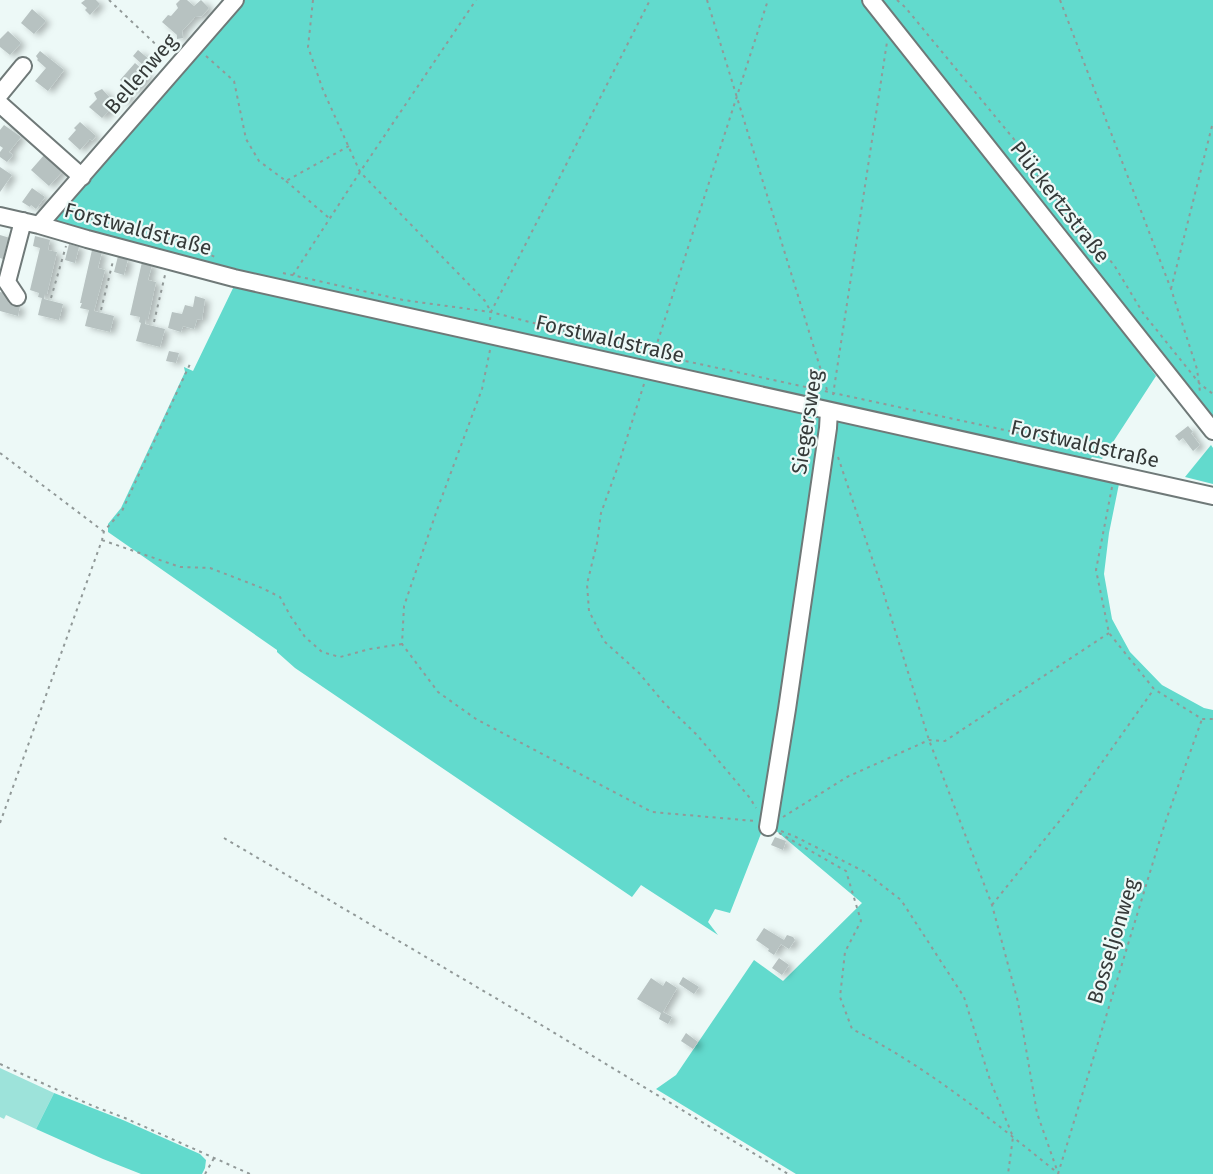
<svg xmlns="http://www.w3.org/2000/svg" width="1213" height="1174" font-family="'Fira Sans',sans-serif">
	<defs>
		<filter id="shadow"><feDropShadow dx="5" dy="2.5" stdDeviation="3" flood-color="#0004"/></filter>
	</defs>
	<rect width="100%" height="100%" fill="#edf9f7"/>
	<path fill="#9de3da" d="M0 1068 54 1093 36 1129 6 1115 4 1119 0 1117Z"/>
	<path fill="#62dacd" d="M242 0H864L1150 361 1148 365 1156 376 1102 459 1092 457 1088 462 296 288 50 221Z
		M878 0H1213V421Z
		M235 284 822 414 762 831 730 913 715 909 708 922 718 935 641 885 632 897 295 668 277 652V650L108 532V524L121 508 185 372 184 367 193 371Z
		M833 416 1120 479 1109 533 1104 574 1112 619 1130 652 1162 685 1204 708 1213 710V1174H796L656 1089 676 1075 754 960 783 981 862 903 774 829Z
		M1211 445 1213 448V484L1185 477Z
		M54 1093 123 1120 200 1154 206 1160 205 1168 202 1174H141L103 1159 36 1129Z"/>
	<path fill="#b7c2c1" filter="url(#shadow)" d="M85 0H96L100 4 90 15 85 10 87 8 81 3Z
		M180 0H187L194 6 201 0 209 8 202 16 195 17 182 31 183 38 177 39V35L162 22 168 15 171 16 178 8 176 4Z
		M32 9 46 21 34 34 21 23Z
		M8 31 21 43 10 55 0 47V39Z
		M138 50 150 60 144 66 133 56Z
		M40 51 64 70 48 91 35 81 46 68 37 60 38 59 36 56Z
		M135 63 149 75 134 92 120 80Z
		M122 88 131 96 124 104 118 92Z
		M102 89 116 104 102 118 89 107 97 99 94 93Z
		M80 122 96 136 92 141 90 139 80 150 68 139 76 130 74 128Z
		M4 125 21 137 9 152 13 155 7 162 0 157V152L3 148 0 146V130Z
		M45 154 64 170 49 186 31 170Z
		M0 167 12 175 0 192Z
		M32 188 45 197 36 209 31 205 30 207 22 202Z
		M0 235 10 238V243H7L3 259 0 258Z
		M35 236 50 240 48 250 57 252 47 294H45L44 299 63 304 59 320 38 315 42 298 38 297 39 293 30 290 40 248 33 246Z
		M69 244 79 247 75 263 65 260Z
		M92 250 102 252 98 268 105 270 94 311 114 316 110 332 85 326 89 310 80 308 82 303H80Z
		M118 256 128 259 124 275 114 272Z
		M142 262 152 265 148 280 156 282 148 319H146L145 324 165 329 160 347 136 341 141 323 139 322 140 317 130 315Z
		M0 292 11 294 8 303 20 306 18 316 0 311Z
		M195 296 205 299 202 320 197 319 194 329 183 326 181 332 168 328 172 312 182 314 185 305 193 307Z
		M169 351 179 353 176 363 166 361Z
		M1188 426 1193 432 1191 433 1200 445 1193 451 1183 438 1179 441 1175 436Z
		M775 837 786 841 783 850 771 845Z
		M764 928 784 940 787 935 793 937 795 940 789 949 781 944 774 955 768 951 769 949 756 940Z
		M779 958 789 965 782 975 772 968Z
		M683 977 699 987 694 994 679 984Z
		M651 978 663 986 666 981 677 988 663 1012 672 1017 668 1024 659 1019 661 1013 637 999Z
		M686 1033 698 1042 693 1049 681 1041Z"/>
	<g fill="none" stroke-linecap="round" stroke-linejoin="round">
		<defs>
			<path id="minor" d="M871 0 1213 431
				M0 94 23 66
				M0 104 82 177
				M0 216 39 225 87 239 234 278 1213 496
				M39 225 235 0
				M17 297 7 282 23 221
				M768 827 787 709 828 428 829 411"/>
		</defs>
		<use href="#minor" stroke="#6f7978" stroke-width="20"/>
		<path stroke="#919998" stroke-width="2" stroke-dasharray="3 4.5" stroke-linecap="butt" d="M109 0 168 56
			M313 0 308 47 323 90 360 172 485 301 491 312
			M707 0 827 390
			M897 0 905 7 1022 149 1034 172 1114 265 1143 313 1200 384 1213 394
			M1060 0 1171 289 1197 369 1200 392
			M206 56 234 81 246 139 259 161 286 181 349 146
			M286 181 329 218
			M68 212 207 253 217 258
			M283 273 403 300 491 312 653 354 1037 437 1049 444 1078 450V451
			M293 275 360 172 476 0
			M1171 289 1213 122
			M51 298 66 246
			M101 310 113 261
			M490 320 491 312 650 0
			M154 322 165 275
			M490 350 482 389 437 510 404 606 402 644 438 692 476 719 652 812 755 821
			M653 356 768 0
			M644 384 618 466 601 513 597 543 587 584 589 611 604 641 639 673 664 703 697 735 750 798 756 808
			M833 395 887 42
			M0 453 103 531
			M838 457 882 588 929 740 992 905 1018 1002 1037 1113 1058 1173
			M1112 487 1096 570 1109 633 1154 689 1202 719H1213
			M102 540 180 567 210 568 262 588 280 597 291 617 305 637 322 652 340 657 370 649 402 644
			M783 817 847 777 929 740 945 741 1109 633
			M0 823 102 540 104 531 122 511 190 364
			M781 831 794 836 865 872 901 900 964 997 990 1080 1013 1137 1008 1174
			M779 833 846 871 861 921 845 952 840 997 852 1029C928 1067 993 1121 1059 1174
			M224 838 543 1026 788 1174
			M992 905 1069 809 1154 689
			M0 1064 93 1106 125 1118 250 1174
			M205 1174 214 1158
			M1058 1174 1165 823 1202 719"/>
		<use href="#minor" stroke="#fff" stroke-width="16"/>
	</g>
	<g text-anchor="middle" stroke-width="4.5" stroke-linejoin="round" paint-order="stroke">
		<g font-size="21" fill="#353a39" stroke="#edf9f7">
			<text transform="translate(141 74) rotate(-49)" y="7">Bellenweg</text>
			<text transform="translate(1060 202) rotate(52)" y="7">Plückertzstraße</text>
			<text transform="translate(138 229) rotate(15)" y="7">Forstwaldstraße</text>
			<text transform="translate(610 339) rotate(13)" y="7">Forstwaldstraße</text>
			<text transform="translate(807 422) rotate(-81)" y="7">Siegersweg</text>
			<text transform="translate(1085 444) rotate(13)" y="7">Forstwaldstraße</text>
			<text transform="translate(1113 941) rotate(-73)" y="7">Bosseljonweg</text>
		</g>
	</g>
</svg>
